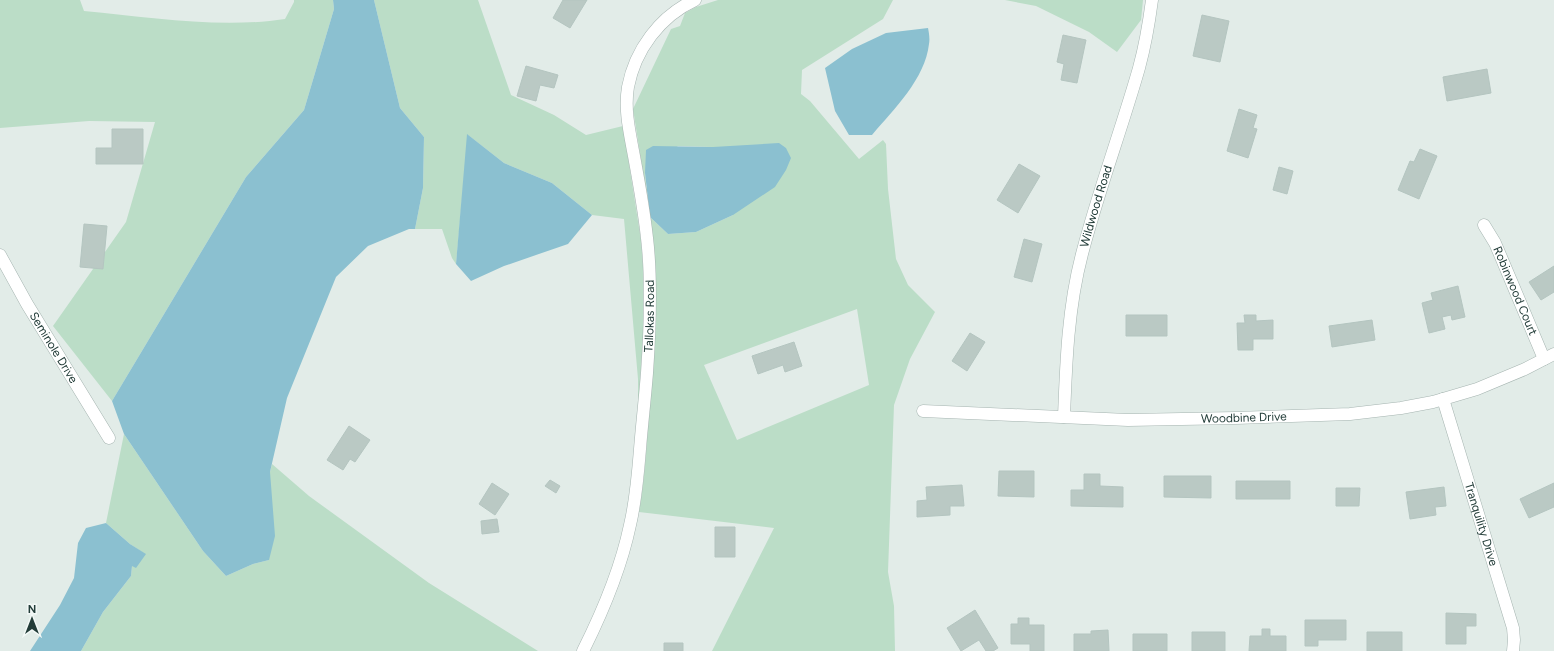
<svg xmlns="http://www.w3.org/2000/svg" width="1554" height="651" font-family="Figtree,sans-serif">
	<rect width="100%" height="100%" fill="#e2ece8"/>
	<path fill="#bbddc7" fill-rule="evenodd" d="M0 0H80L84 11C150 17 219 29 285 19L294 2V0H333L334 9 304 110 246 177 112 401 53 326 126 222 155 122 89 121 0 128Z
		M374 0H478L511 95 554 115 586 135 623 126 641 240 643 266V340L638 409V379L624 219 592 215 552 183 504 163 468 135 456 264 452 258 442 229H415L423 188 424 137 400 108Z
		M718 0H893L883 19 802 70 801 94 810 101 859 159 883 140 886 144 888 189 896 259 908 285 935 312 910 359 894 405 888 572 894 606 895 651H712L774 528 639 512C644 484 646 455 648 427 655 358 660 286 650 217L668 234 696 232 733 215 713 147 678 146 645 173 648 204 633 109 671 29 680 26 685 13 696 7ZM857 309 869 385 737 440 704 365Z
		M1005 0H1143L1141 20 1117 52 1089 32 1036 6Z
		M124 434 203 551 226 576 253 564 269 560 270 472 272 464 309 496 429 583 538 651H81L103 612 131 576 132 566 145 554 130 544 106 523Z"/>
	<path fill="#8bc0d0" d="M333 0H374L400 108 424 137 423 188 415 229H409L368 246 336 277 287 398 270 472 275 536 269 560 253 564 226 576 203 551 124 434 112 401 246 177 304 110 334 9Z
		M928 28C929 33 930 39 929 44 925 79 894 109 872 135H849L835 111 825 68 852 49 886 33Z
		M467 134 504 163 552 183 592 215 568 244 504 266 471 281 456 264Z
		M779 143 786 148 791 158 786 170 775 187 733 215 696 232 668 234 650 217 645 173 646 150 653 146 713 147Z
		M106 523 130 544 146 554 136 568 132 566 131 576 103 612 81 651H30L60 605 74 578 78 543 86 528Z"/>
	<path fill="#bac9c4" stroke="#b4c5c0" d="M563 0H587L570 28 553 18Z
		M1202 15 1229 21 1220 62 1193 56Z
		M1063 35 1086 40 1077 83 1061 80 1064 64 1057 62Z
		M526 66 558 75 554 88 540 85 536 101 517 96Z
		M1487 69 1491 93 1447 101 1443 77Z
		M1239 109 1257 115 1253 128 1257 129 1248 158 1227 151Z
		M112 129H143V164H96V148H112Z
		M1420 149 1437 156 1419 199 1398 190 1410 161 1414 162Z
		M1019 164 1040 176 1018 213 997 200Z
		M1279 167 1293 171 1287 194 1273 190Z
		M84 224 107 226 103 269 80 267Z
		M1024 239 1042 244 1032 282 1014 277Z
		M1554 266V292L1541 300 1529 282Z
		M1458 286 1465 317 1452 320 1451 315 1442 317 1445 329 1429 333 1422 303 1433 300 1431 293Z
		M1126 315H1167V336H1126Z
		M1244 315H1256V321L1273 320V339H1253V350H1238L1237 323H1245Z
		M1372 320 1375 340 1332 347 1329 326Z
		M970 333 985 342 967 371 952 361Z
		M794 342 802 366 785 372 783 365 758 374 752 356Z
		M349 426 370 440 355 462 350 459 343 470 327 460Z
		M999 471H1034V497L998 496Z
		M1084 474H1100V486L1123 487V507L1071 506V490H1084Z
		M1164 476H1211V498L1164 497Z
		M550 480 560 486 556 493 545 486Z
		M1236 481H1290V499H1236Z
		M492 483 509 494 495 515 479 504Z
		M1554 483V507L1529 518 1520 499Z
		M962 485 964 506H950V515L917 517V501L927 500 926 487Z
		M1444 487 1446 506 1435 507 1436 515 1410 519 1406 492Z
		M1336 488H1360L1359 506H1336Z
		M497 519 499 532 482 534 481 521Z
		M715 527H735V557H715Z
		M975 610 998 648 993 651H986L979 640 961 651 947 628Z
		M1446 613 1476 614V626H1466V644H1446Z
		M1018 618H1029V625H1044V651H1030V644H1011V624H1018Z
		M1305 620H1346V640H1318V646H1305Z
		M1262 629H1270V636H1286V651H1249L1250 636H1262Z
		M1108 630 1109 651H1074V634H1091V631Z
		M1192 632H1225V651H1192Z
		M1367 632H1402V651H1367Z
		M1133 634H1167V651H1133Z
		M664 643H683V651H664Z"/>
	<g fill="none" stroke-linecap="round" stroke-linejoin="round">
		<defs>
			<g id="minor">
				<path id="s1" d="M1484 225 1495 243 1501 257 1544 359"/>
				<path id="s2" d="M0 255 27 304 109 438"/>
				<path id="s3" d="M1443 399 1513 628 1514 640 1513 651"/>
				<path id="s4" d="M923 411 1128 420 1236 418 1350 414 1401 408 1433 402 1477 389 1525 369 1554 354"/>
				<path id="s5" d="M1064 417C1066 363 1068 307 1082 254 1098 192 1121 131 1139 68 1145 46 1149 23 1152 0"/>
				<path id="s6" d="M583 651C603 611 621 568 630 525 636 500 638 474 640 449 642 424 645 398 647 373 650 330 652 280 647 238 644 210 639 183 634 156 630 134 624 110 628 87 635 50 660 16 695 0"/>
			</g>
		</defs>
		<use href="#minor" stroke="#a5b4b0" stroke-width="13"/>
		<use href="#minor" stroke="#fff" stroke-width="12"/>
	</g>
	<g text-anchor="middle" stroke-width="4" stroke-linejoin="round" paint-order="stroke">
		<g font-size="12" fill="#223c38" stroke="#f2f8f6">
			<text dy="4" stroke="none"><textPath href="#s5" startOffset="214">Wildwood Road</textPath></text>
			<text dy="4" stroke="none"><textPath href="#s1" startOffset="73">Robinwood Court</textPath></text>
			<text dy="4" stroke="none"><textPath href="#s6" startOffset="345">Tallokas Road</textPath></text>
			<text dy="4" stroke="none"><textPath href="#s2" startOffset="107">Seminole Drive</textPath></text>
			<text dy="4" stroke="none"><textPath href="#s4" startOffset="321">Woodbine Drive</textPath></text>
			<text dy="4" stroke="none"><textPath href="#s3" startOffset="131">Tranquility Drive</textPath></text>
		</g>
	</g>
	<g transform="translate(32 619)" stroke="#f2f8f6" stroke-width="3" paint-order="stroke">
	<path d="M0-3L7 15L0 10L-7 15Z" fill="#223c38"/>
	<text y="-6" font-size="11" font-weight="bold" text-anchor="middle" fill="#223c38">N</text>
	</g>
</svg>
